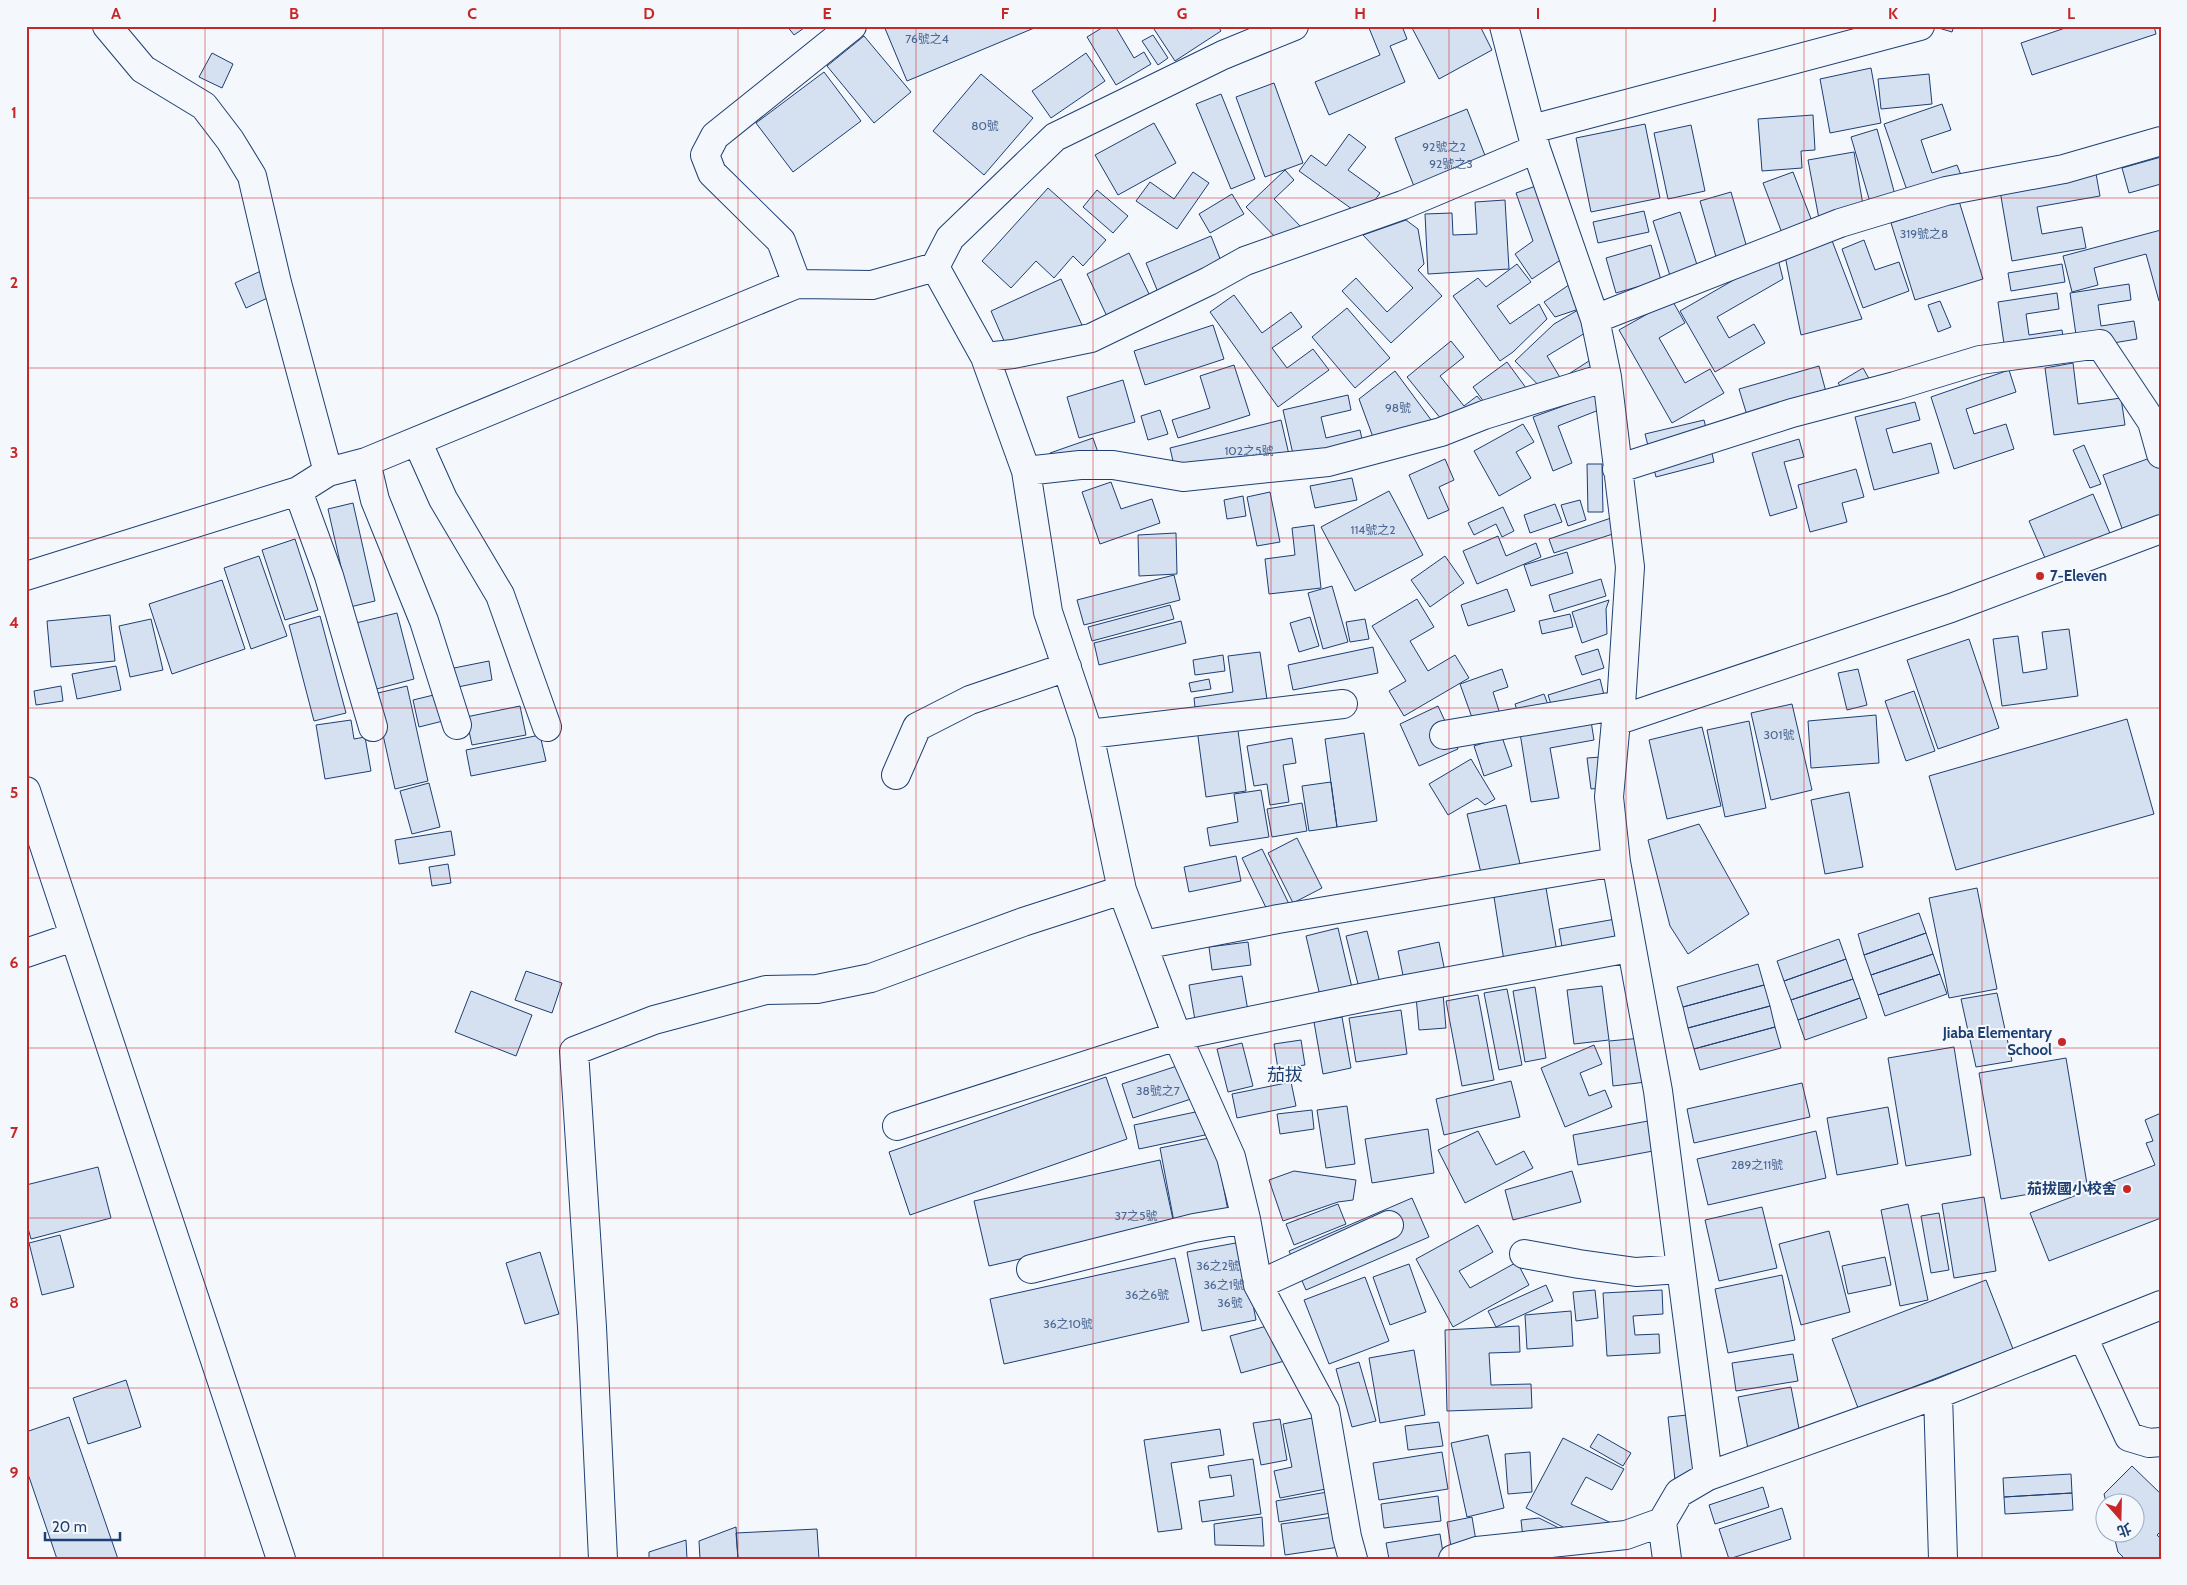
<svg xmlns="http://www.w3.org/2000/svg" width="2187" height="1585" font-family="Cabin,'Noto Sans TC',sans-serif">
	<rect width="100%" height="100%" fill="#f4f7fb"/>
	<path fill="#d5e0f0" stroke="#1d3f73" d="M787 26H807L794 35Z
		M884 26H1039L907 81Z
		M1105 26H1115L1134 58 1144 52 1151 64 1116 85 1087 37Z
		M1152 26H1189L1191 29 1196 26H1218L1221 31 1175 61Z
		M1372 26H1402L1407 39 1390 46 1405 82 1329 115 1315 82 1380 55 1369 28Z
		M1411 26H1480L1492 50 1439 79Z
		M1932 26H1954L1952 32Z
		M2071 26H2154L2156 34 2032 75 2021 43Z
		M1153 35 1168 58 1158 65 1142 41Z
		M864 36 911 92 874 123 827 66Z
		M212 53 233 64 222 88 199 77Z
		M1086 53 1105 81 1051 118 1032 91Z
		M1871 68 1881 123 1830 133 1820 79Z
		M824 72 861 121 793 172 756 123Z
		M981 74 1033 118 984 175 933 131Z
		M1929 74 1932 104 1881 109 1878 79Z
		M1274 83 1303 163 1265 177 1236 97Z
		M1221 94 1255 179 1231 189 1196 104Z
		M1942 104 1951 130 1921 140 1932 173 1957 165 1963 180 1910 199 1884 124Z
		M1467 109 1491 171 1419 199 1395 138Z
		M1813 115 1815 150 1801 151 1802 168 1762 171 1758 119Z
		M1154 123 1176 163 1118 195 1095 155Z
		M1645 124 1660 198 1591 212 1576 138Z
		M1691 125 1705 191 1668 199 1654 133Z
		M1877 129 1897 202 1872 209 1851 137Z
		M1349 134 1366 147 1348 170 1380 193 1363 217 1299 171 1311 155 1326 166Z
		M1854 152 1864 211 1819 219 1808 160Z
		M2161 157V184L2129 193 2122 168Z
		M2095 168 2100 196 2037 207 2042 234 2082 227 2086 248 2012 261 1999 185Z
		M1285 170 1294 180 1274 199 1302 228 1284 246 1246 207Z
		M1193 172 1209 183 1177 229 1136 201 1150 182 1174 199Z
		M1793 172 1815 229 1785 241 1763 183Z
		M1550 181 1574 251 1532 279 1515 254 1533 241 1516 193Z
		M1048 188 1106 240 1083 266 1073 256 1054 278 1036 261 1011 288 982 261Z
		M1097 190 1128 216 1113 233 1083 207Z
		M1731 192 1749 255 1718 264 1700 201Z
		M1232 194 1244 214 1210 233 1199 214Z
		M1505 200 1509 269 1428 274 1425 214 1452 213 1453 235 1477 234 1475 202Z
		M1959 201 1983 279 1915 300 1891 223Z
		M1644 211 1649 232 1598 243 1593 222Z
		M1680 212 1699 271 1671 279 1653 221Z
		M1406 220 1418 229 1424 264 1418 270 1442 296 1391 343 1342 291 1356 278 1387 312 1413 288 1363 235Z
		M2161 230V301H2159L2146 254 2094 268 2098 285 2072 292 2063 256Z
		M1211 236 1227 276 1162 302 1146 263Z
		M1831 238 1862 319 1801 335 1785 256Z
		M1864 240 1875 270 1899 262 1909 291 1863 308 1842 249Z
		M1651 245 1661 280 1616 293 1606 258Z
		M1129 253 1155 306 1112 327 1087 274Z
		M1777 255 1783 279 1717 317 1729 338 1754 324 1765 343 1715 372 1680 311Z
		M1517 264 1531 282 1497 306 1510 324 1539 304 1547 319 1513 352 1500 361 1453 296 1478 278 1486 287Z
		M2062 264 2065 282 2011 291 2008 273Z
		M263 270 274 295 246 308 235 283Z
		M1579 278 1585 307 1555 317 1544 302Z
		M1061 279 1082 325 1011 357 991 311Z
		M2129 284 2131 300 2098 305 2101 326 2134 321 2137 339 2078 349 2070 293Z
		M2057 293 2059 309 2026 314 2029 335 2062 330 2065 349 2006 358 1998 302Z
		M1234 295 1262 333 1291 312 1302 327 1272 348 1287 368 1313 349 1329 370 1278 407 1210 312Z
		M1672 300 1685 323 1659 338 1685 383 1710 369 1724 393 1672 423 1619 330Z
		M1940 301 1951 327 1938 332 1928 305Z
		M1347 308 1390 358 1355 388 1312 337Z
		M1578 310 1590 330 1547 356 1561 379 1595 357 1596 376 1546 393 1515 361 1554 324Z
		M1213 325 1224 359 1145 385 1134 351Z
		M1451 341 1464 357 1440 376 1464 406 1477 396 1487 408 1454 435 1407 377Z
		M1507 362 1529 392 1495 417 1473 387Z
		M2073 363 2078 404 2121 398 2125 425 2054 435 2045 368Z
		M1234 365 1250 415 1178 438 1172 420 1210 408 1200 376Z
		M1819 366 1829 403 1750 425 1739 389Z
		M1863 368 1881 400 1854 405 1838 383Z
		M2009 370 2016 392 1966 409 1974 434 2006 424 2014 449 1954 469 1931 397Z
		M1395 371 1440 432 1377 448 1359 399Z
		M1123 380 1135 422 1079 438 1067 397Z
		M1599 393 1604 408 1558 426 1572 463 1553 471 1533 417Z
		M1348 395 1351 410 1321 417 1326 438 1360 430 1364 448 1295 463 1283 410Z
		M1915 402 1920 420 1886 429 1893 453 1931 443 1939 473 1874 490 1855 417Z
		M1160 410 1168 434 1148 440 1141 416Z
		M1281 420 1290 459 1175 470 1170 448Z
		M1704 420 1714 462 1656 477 1645 434Z
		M1523 424 1534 442 1516 452 1531 478 1499 496 1474 451Z
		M1093 438 1102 464 1059 478 1050 453Z
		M1799 439 1804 457 1784 462 1797 508 1770 516 1752 453Z
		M2084 445 2101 484 2090 488 2073 450Z
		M2161 454V517L2123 531 2103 475Z
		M1445 459 1454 480 1439 487 1449 510 1428 519 1409 475Z
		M1587 464H1602L1603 512H1588Z
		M1856 469 1864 497 1842 503 1847 522 1810 532 1798 485Z
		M1352 478 1357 500 1315 508 1310 486Z
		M1111 482 1121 509 1152 499 1160 523 1100 544 1082 492Z
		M1389 491 1423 555 1355 591 1321 527Z
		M1270 492 1280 542 1257 546 1247 497Z
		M2093 494 2112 538 2048 565 2029 521Z
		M1243 496 1246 516 1227 519 1224 500Z
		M1580 500 1586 520 1568 526 1561 505Z
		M353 503 375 601 350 607 328 509Z
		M1555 504 1562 522 1530 533 1524 515Z
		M1503 507 1514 531 1502 537 1496 524 1474 535 1468 523Z
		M1614 517 1619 532 1554 553 1549 539Z
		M1314 525 1321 588 1269 594 1265 559 1295 555 1292 528Z
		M1176 533 1177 574 1139 576 1138 535Z
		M1498 536 1506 556 1536 543 1541 557 1477 584 1463 551Z
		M295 539 318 610 285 620 262 550Z
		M1567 552 1573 573 1531 586 1524 565Z
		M259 556 287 636 251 649 224 568Z
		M1445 556 1464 583 1430 607 1411 580Z
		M1174 575 1180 600 1084 625 1077 600Z
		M1601 579 1606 596 1554 612 1549 595Z
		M222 580 245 649 172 674 149 604Z
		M1332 586 1348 642 1323 649 1308 593Z
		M1507 589 1515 611 1468 626 1461 605Z
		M1417 599 1434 627 1410 641 1428 671 1455 655 1469 678 1404 716 1389 691 1406 681 1372 626Z
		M1609 600 1606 609 1607 634 1582 643 1572 612Z
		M1170 605 1174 619 1092 641 1088 627Z
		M397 613 414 679 369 691 352 624Z
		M1570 614 1573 627 1542 634 1539 621Z
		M110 615 115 661 51 667 47 621Z
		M320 616 346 713 314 721 289 625Z
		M1310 617 1319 646 1299 652 1290 623Z
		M151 619 163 670 130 677 119 626Z
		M1365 619 1369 639 1350 642 1346 622Z
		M1181 621 1186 643 1099 665 1094 643Z
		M2069 629 2078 696 2002 706 1993 639 2018 636 2023 673 2047 669 2042 632Z
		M1969 639 1999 728 1938 749 1907 660Z
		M1373 647 1378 673 1293 690 1288 665Z
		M1598 649 1604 668 1582 675 1575 656Z
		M1260 652 1268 706 1196 717 1194 698 1233 692 1228 656Z
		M1223 655 1225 671 1195 675 1193 660Z
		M489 661 492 680 453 688 449 669Z
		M116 666 121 690 77 699 72 674Z
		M1502 669 1508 687 1493 692 1501 717 1475 726 1460 684Z
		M1858 669 1867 705 1847 710 1838 673Z
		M1209 679 1211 689 1191 692 1189 683Z
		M1600 679 1604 695 1554 713 1548 695Z
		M61 686 63 701 36 705 34 691Z
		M407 686 428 781 395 789 374 694Z
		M1914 691 1935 751 1906 761 1885 701Z
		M442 693 447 720 419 727 413 700Z
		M1544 694 1550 710 1520 720 1515 704Z
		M1792 704 1812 790 1771 800 1751 713Z
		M520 706 526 735 472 745 466 717Z
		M1438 706 1458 749 1419 766 1400 724Z
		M1876 715 1879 763 1811 768 1808 721Z
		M2127 719 2154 814 1956 870 1929 776Z
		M351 720 354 739 365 737 371 771 325 779 316 725Z
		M1591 721 1594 740 1550 748 1559 798 1531 802 1520 733Z
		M1749 721 1766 808 1725 817 1707 730Z
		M1237 723 1246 791 1206 797 1197 729Z
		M1702 727 1721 806 1667 819 1649 740Z
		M1364 733 1377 821 1337 827 1325 739Z
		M540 735 546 761 471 776 466 750Z
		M1502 737 1512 766 1484 776 1474 746Z
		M1292 738 1296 763 1283 765 1289 802 1270 805 1267 784 1254 786 1247 746Z
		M1615 756 1618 786 1591 789 1587 758Z
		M1471 759 1495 799 1485 805 1477 798 1448 815 1429 784Z
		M1331 782 1337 827 1309 831 1302 786Z
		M429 783 440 827 412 834 400 791Z
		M1261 790 1269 837 1210 846 1207 828 1238 822 1234 794Z
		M1849 792 1863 867 1825 874 1811 800Z
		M1302 803 1307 831 1272 837 1267 809Z
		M1506 805 1521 868 1482 877 1467 814Z
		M1699 824 1749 914 1688 954 1670 926 1648 840Z
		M451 831 455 855 399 864 395 840Z
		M1297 838 1322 888 1293 903 1268 853Z
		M1262 849 1291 908 1271 918 1242 858Z
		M1236 856 1241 881 1189 892 1184 867Z
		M448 864 451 883 432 886 429 867Z
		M1546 888 1557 952 1504 961 1494 897Z
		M1977 888 1997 989 1949 998 1929 898Z
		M1919 913 1926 933 1864 955 1858 934Z
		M1627 917 1631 942 1563 953 1559 929Z
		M1338 928 1353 992 1321 1000 1306 936Z
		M1367 931 1381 987 1360 992 1346 936Z
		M1926 933 1933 954 1871 975 1864 955Z
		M1839 939 1846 959 1784 981 1777 961Z
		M1248 942 1251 965 1212 970 1209 947Z
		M1439 942 1446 977 1405 985 1398 951Z
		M1933 954 1940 974 1878 995 1871 975Z
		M1846 959 1853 979 1791 1000 1784 981Z
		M1758 964 1764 985 1683 1007 1677 987Z
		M526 971 562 983 552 1013 515 1000Z
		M1940 974 1947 994 1885 1016 1878 995Z
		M1242 976 1248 1011 1195 1020 1189 985Z
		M1853 979 1860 998 1798 1020 1791 1000Z
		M1764 985 1770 1006 1688 1028 1683 1007Z
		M1602 986 1609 1040 1574 1044 1567 990Z
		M1535 987 1546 1058 1525 1062 1513 991Z
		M1507 989 1522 1065 1499 1070 1484 993Z
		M471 991 532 1015 516 1056 455 1032Z
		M1997 993 2012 1061 1976 1067 1961 999Z
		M1443 994 1446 1028 1419 1030 1416 996Z
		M1478 995 1494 1080 1462 1086 1446 1001Z
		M1860 998 1867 1018 1805 1040 1798 1020Z
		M1770 1006 1775 1027 1694 1049 1688 1028Z
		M1401 1010 1407 1054 1356 1062 1349 1018Z
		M1342 1017 1351 1068 1323 1074 1314 1022Z
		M1775 1027 1781 1048 1700 1070 1694 1049Z
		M1642 1038 1646 1082 1613 1086 1609 1041Z
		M1301 1040 1305 1065 1278 1069 1274 1044Z
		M1242 1043 1253 1086 1228 1092 1217 1049Z
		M1594 1045 1602 1064 1580 1073 1589 1096 1605 1090 1612 1107 1565 1127 1541 1068Z
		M1954 1047 1971 1155 1906 1166 1888 1058Z
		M2066 1058 2087 1184 2001 1199 1979 1073Z
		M1180 1065 1191 1099 1133 1118 1122 1084Z
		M1106 1077 1127 1139 910 1215 889 1152Z
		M1511 1081 1520 1117 1444 1135 1436 1099Z
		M1291 1082 1296 1106 1237 1118 1232 1094Z
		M1802 1083 1810 1117 1694 1143 1687 1109Z
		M1347 1106 1355 1164 1326 1168 1317 1110Z
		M1888 1107 1898 1164 1837 1175 1827 1118Z
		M1312 1110 1314 1129 1280 1134 1277 1114Z
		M1200 1111 1205 1135 1139 1149 1134 1125Z
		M2161 1113V1218L2049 1261 2030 1213 2155 1165 2146 1143 2153 1141 2145 1120Z
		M1648 1121 1653 1151 1578 1165 1573 1135Z
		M1428 1129 1434 1173 1372 1183 1365 1139Z
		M1478 1131 1496 1165 1524 1151 1533 1168 1465 1203 1438 1150Z
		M1816 1131 1826 1178 1708 1205 1697 1159Z
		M1214 1137 1229 1216 1175 1227 1160 1148Z
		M1160 1160 1174 1224 989 1266 974 1201Z
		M98 1167 111 1218 31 1239 26 1221V1185Z
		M1294 1171 1356 1180 1353 1200 1338 1202 1283 1221 1269 1180Z
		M1572 1171 1581 1202 1513 1220 1505 1190Z
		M1984 1197 1996 1271 1954 1278 1942 1204Z
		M1412 1198 1429 1237 1306 1290 1289 1251Z
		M1338 1204 1346 1224 1294 1245 1286 1224Z
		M1908 1204 1928 1300 1900 1306 1881 1210Z
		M1762 1207 1777 1268 1719 1281 1705 1220Z
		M1939 1213 1949 1270 1931 1273 1921 1216Z
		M1478 1225 1493 1252 1459 1271 1470 1288 1517 1262 1529 1285 1453 1327 1416 1259Z
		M1829 1231 1850 1312 1801 1325 1779 1244Z
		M60 1235 74 1287 42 1295 29 1243Z
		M1241 1242 1256 1320 1202 1331 1187 1252Z
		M540 1252 559 1314 525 1324 506 1263Z
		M1885 1257 1891 1285 1848 1294 1842 1266Z
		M1175 1258 1189 1322 1004 1364 990 1299Z
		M1409 1264 1426 1312 1390 1325 1373 1277Z
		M1782 1275 1795 1340 1728 1353 1715 1289Z
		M1365 1277 1389 1341 1329 1364 1304 1300Z
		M1986 1280 2013 1349 1858 1408 1832 1339Z
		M1546 1285 1553 1301 1496 1327 1488 1311Z
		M1595 1290 1598 1318 1576 1321 1573 1292Z
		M1662 1290 1663 1314 1633 1316 1635 1335 1659 1334 1660 1353 1607 1356 1603 1293Z
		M1571 1311 1573 1346 1527 1349 1525 1315Z
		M1278 1323 1288 1360 1241 1373 1230 1336Z
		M1519 1326 1520 1352 1489 1353 1491 1385 1531 1384 1532 1408 1447 1411 1445 1330Z
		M1414 1350 1425 1415 1380 1423 1369 1358Z
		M1793 1354 1798 1381 1736 1391 1732 1363Z
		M1359 1362 1376 1421 1352 1427 1336 1369Z
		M126 1380 141 1427 88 1444 73 1398Z
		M1791 1387 1802 1444 1749 1454 1738 1397Z
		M1697 1414 1704 1477 1675 1480 1668 1417Z
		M69 1417 118 1559H57L26 1468V1432Z
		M1312 1418 1326 1489 1280 1498 1274 1471 1292 1467 1283 1424Z
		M1280 1419 1287 1460 1261 1465 1253 1423Z
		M1439 1422 1443 1446 1408 1450 1405 1426Z
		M1220 1429 1224 1455 1171 1463 1182 1529 1158 1532 1144 1440Z
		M1598 1434 1631 1453 1623 1466 1590 1447Z
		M1488 1435 1504 1508 1467 1517 1451 1443Z
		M1563 1438 1624 1469 1612 1490 1586 1477 1571 1504 1624 1529 1588 1540 1526 1508Z
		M1442 1452 1448 1489 1379 1500 1373 1463Z
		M1530 1452 1532 1492 1508 1494 1505 1454Z
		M1253 1459 1261 1514 1202 1522 1199 1501 1234 1496 1231 1475 1210 1478 1208 1466Z
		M2132 1466 2161 1494V1531L2157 1535 2161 1539V1559H2125L2118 1552 2113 1532H2134V1502H2106L2104 1494Z
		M2071 1474 2072 1493 2004 1497 2003 1478Z
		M1763 1487 1769 1507 1715 1524 1709 1505Z
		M1333 1491 1337 1512 1279 1522 1276 1501Z
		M2072 1493 2073 1510 2005 1514 2004 1497Z
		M1438 1496 1441 1521 1384 1528 1381 1504Z
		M1782 1508 1791 1539 1729 1559 1719 1529Z
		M1341 1516 1346 1546 1285 1555 1281 1524Z
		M1262 1517 1264 1546 1215 1545 1214 1524Z
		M1472 1517 1479 1559H1453L1447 1522Z
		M1539 1518 1579 1538 1524 1547 1521 1520Z
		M736 1527 738 1559H700L699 1541Z
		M817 1529 819 1559H738L736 1533Z
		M1440 1534 1444 1559H1389L1386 1543Z
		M686 1540 687 1559H649V1552Z"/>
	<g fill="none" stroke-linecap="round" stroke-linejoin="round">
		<defs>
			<path id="minor" d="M107 26 143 69 204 106 230 140 252 176 277 283 328 472
				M1504 26 1536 149 1595 319 1607 377 1630 567 1621 705 1616 721 1609 797 1616 862 1658 1091 1708 1476
				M1532 129 1920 26
				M935 267 985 357 1026 471 1048 612 1089 734 1122 890 1177 1036 1231 1157 1246 1219 1258 1285 1325 1410 1347 1537 1353 1559
				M797 284 781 241 712 173 705 155 715 136 852 26
				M1595 319 1840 223 1946 191 2064 169 2161 141
				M985 357 1013 354 1091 338 1209 281 1245 261 1403 205 1536 149
				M417 441 443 499 500 595 547 727
				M366 462 375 500 424 621 457 725
				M1617 469 1792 413 1895 386 1980 360 2100 344 2152 422 2161 454
				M1026 471 1080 465H1113L1183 477 1328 462 1441 432 1484 415 1607 377
				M298 491 329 576 373 727
				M26 576 298 491 328 472 366 462 797 284 872 285 935 267 950 238 1055 137 1223 55 1294 26
				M1616 721 1951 608 2161 529
				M1089 734 1343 704
				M1444 735 1621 705
				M896 775 917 727 970 700 1067 667
				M26 791 281 1559
				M1143 945 1278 919 1616 862
				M26 953 73 937
				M897 1126 1177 1036 1390 992 1630 948
				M1524 1254 1579 1264 1636 1272 1680 1269
				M1031 1269 1194 1228 1246 1219
				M1258 1285 1389 1225
				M2083 1337 2129 1437 2149 1443 2161 1442
				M1938 1394 1943 1559
				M1662 1522 1667 1559
				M603 1559 592 1327 574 1051 654 1020 766 990 817 989 871 978 1023 922 1122 890
				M1453 1559 1477 1551 1626 1535 1662 1522 1679 1493 1708 1476 1938 1394 2161 1305"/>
		</defs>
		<use href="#minor" stroke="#1d3f73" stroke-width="30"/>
		<use href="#minor" stroke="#f4f7fb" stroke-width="28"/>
	</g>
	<path fill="none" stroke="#c62828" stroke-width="1" stroke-opacity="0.55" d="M205 26V1559M383 26V1559M560 26V1559M738 26V1559M916 26V1559M1093 26V1559M1271 26V1559M1449 26V1559M1626 26V1559M1804 26V1559M1982 26V1559M26 198H2161M26 368H2161M26 538H2161M26 708H2161M26 878H2161M26 1048H2161M26 1218H2161M26 1388H2161"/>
	<g fill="#c62828" stroke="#f4f7fb" stroke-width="2">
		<circle cx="2040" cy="576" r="5"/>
		<circle cx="2062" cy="1042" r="5"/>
		<circle cx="2127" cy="1189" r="5"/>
	</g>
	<g text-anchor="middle" stroke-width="4" stroke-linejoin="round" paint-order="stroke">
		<g font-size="12" fill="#4b6792">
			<text x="927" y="43">76號之4</text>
			<text x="985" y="130">80號</text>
			<text x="1444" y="151">92號之2</text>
			<text x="1451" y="168">92號之3</text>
			<text x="1924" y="238">319號之8</text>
			<text x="1398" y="412">98號</text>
			<text x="1249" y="455">102之5號</text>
			<text x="1373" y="534">114號之2</text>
			<text x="1779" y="739">301號</text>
			<text x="1158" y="1095">38號之7</text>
			<text x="1757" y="1169">289之11號</text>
			<text x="1136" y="1220">37之5號</text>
			<text x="1218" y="1270">36之2號</text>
			<text x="1224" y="1289">36之1號</text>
			<text x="1147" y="1299">36之6號</text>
			<text x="1230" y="1307">36號</text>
			<text x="1068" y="1328">36之10號</text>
		</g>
		<g font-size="15" font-weight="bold" fill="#1d3f73" stroke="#f4f7fb" text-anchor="end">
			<text x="2050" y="581" text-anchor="start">7-Eleven</text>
			<text x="2052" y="1038">Jiaba Elementary<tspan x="2052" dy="17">School</tspan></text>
			<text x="2117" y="1194">茄拔國小校舍</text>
		</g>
		<g font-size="18" fill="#1d3f73" stroke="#f4f7fb">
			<text x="1285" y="1081">茄拔</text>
		</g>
	</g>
	<rect width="2187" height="1585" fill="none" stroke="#f4f7fb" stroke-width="55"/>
	<g transform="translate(2120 1518) rotate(160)"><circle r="24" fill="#f4f7fb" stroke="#9eadc5"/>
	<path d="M0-4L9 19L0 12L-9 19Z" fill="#c62828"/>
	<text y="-8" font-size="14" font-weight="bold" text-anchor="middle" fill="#1d3f73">北</text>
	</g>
	<path d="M45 1532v8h75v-8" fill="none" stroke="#1d3f73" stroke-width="2.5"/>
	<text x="52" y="1532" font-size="15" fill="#1d3f73" stroke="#f4f7fb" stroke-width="4" paint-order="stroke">20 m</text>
	<rect x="28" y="28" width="2132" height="1530" fill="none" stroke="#c62828" stroke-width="2"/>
	<g font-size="16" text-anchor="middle" font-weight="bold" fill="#c62828">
		<text x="116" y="19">A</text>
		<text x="294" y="19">B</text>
		<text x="472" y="19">C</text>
		<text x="649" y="19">D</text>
		<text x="827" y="19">E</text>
		<text x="1005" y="19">F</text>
		<text x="1182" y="19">G</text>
		<text x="1360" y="19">H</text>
		<text x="1538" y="19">I</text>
		<text x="1715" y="19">J</text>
		<text x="1893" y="19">K</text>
		<text x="2071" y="19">L</text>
		<text x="14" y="118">1</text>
		<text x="14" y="288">2</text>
		<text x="14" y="458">3</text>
		<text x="14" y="628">4</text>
		<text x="14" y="798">5</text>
		<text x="14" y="968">6</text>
		<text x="14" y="1138">7</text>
		<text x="14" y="1308">8</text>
		<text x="14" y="1478">9</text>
	</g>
</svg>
